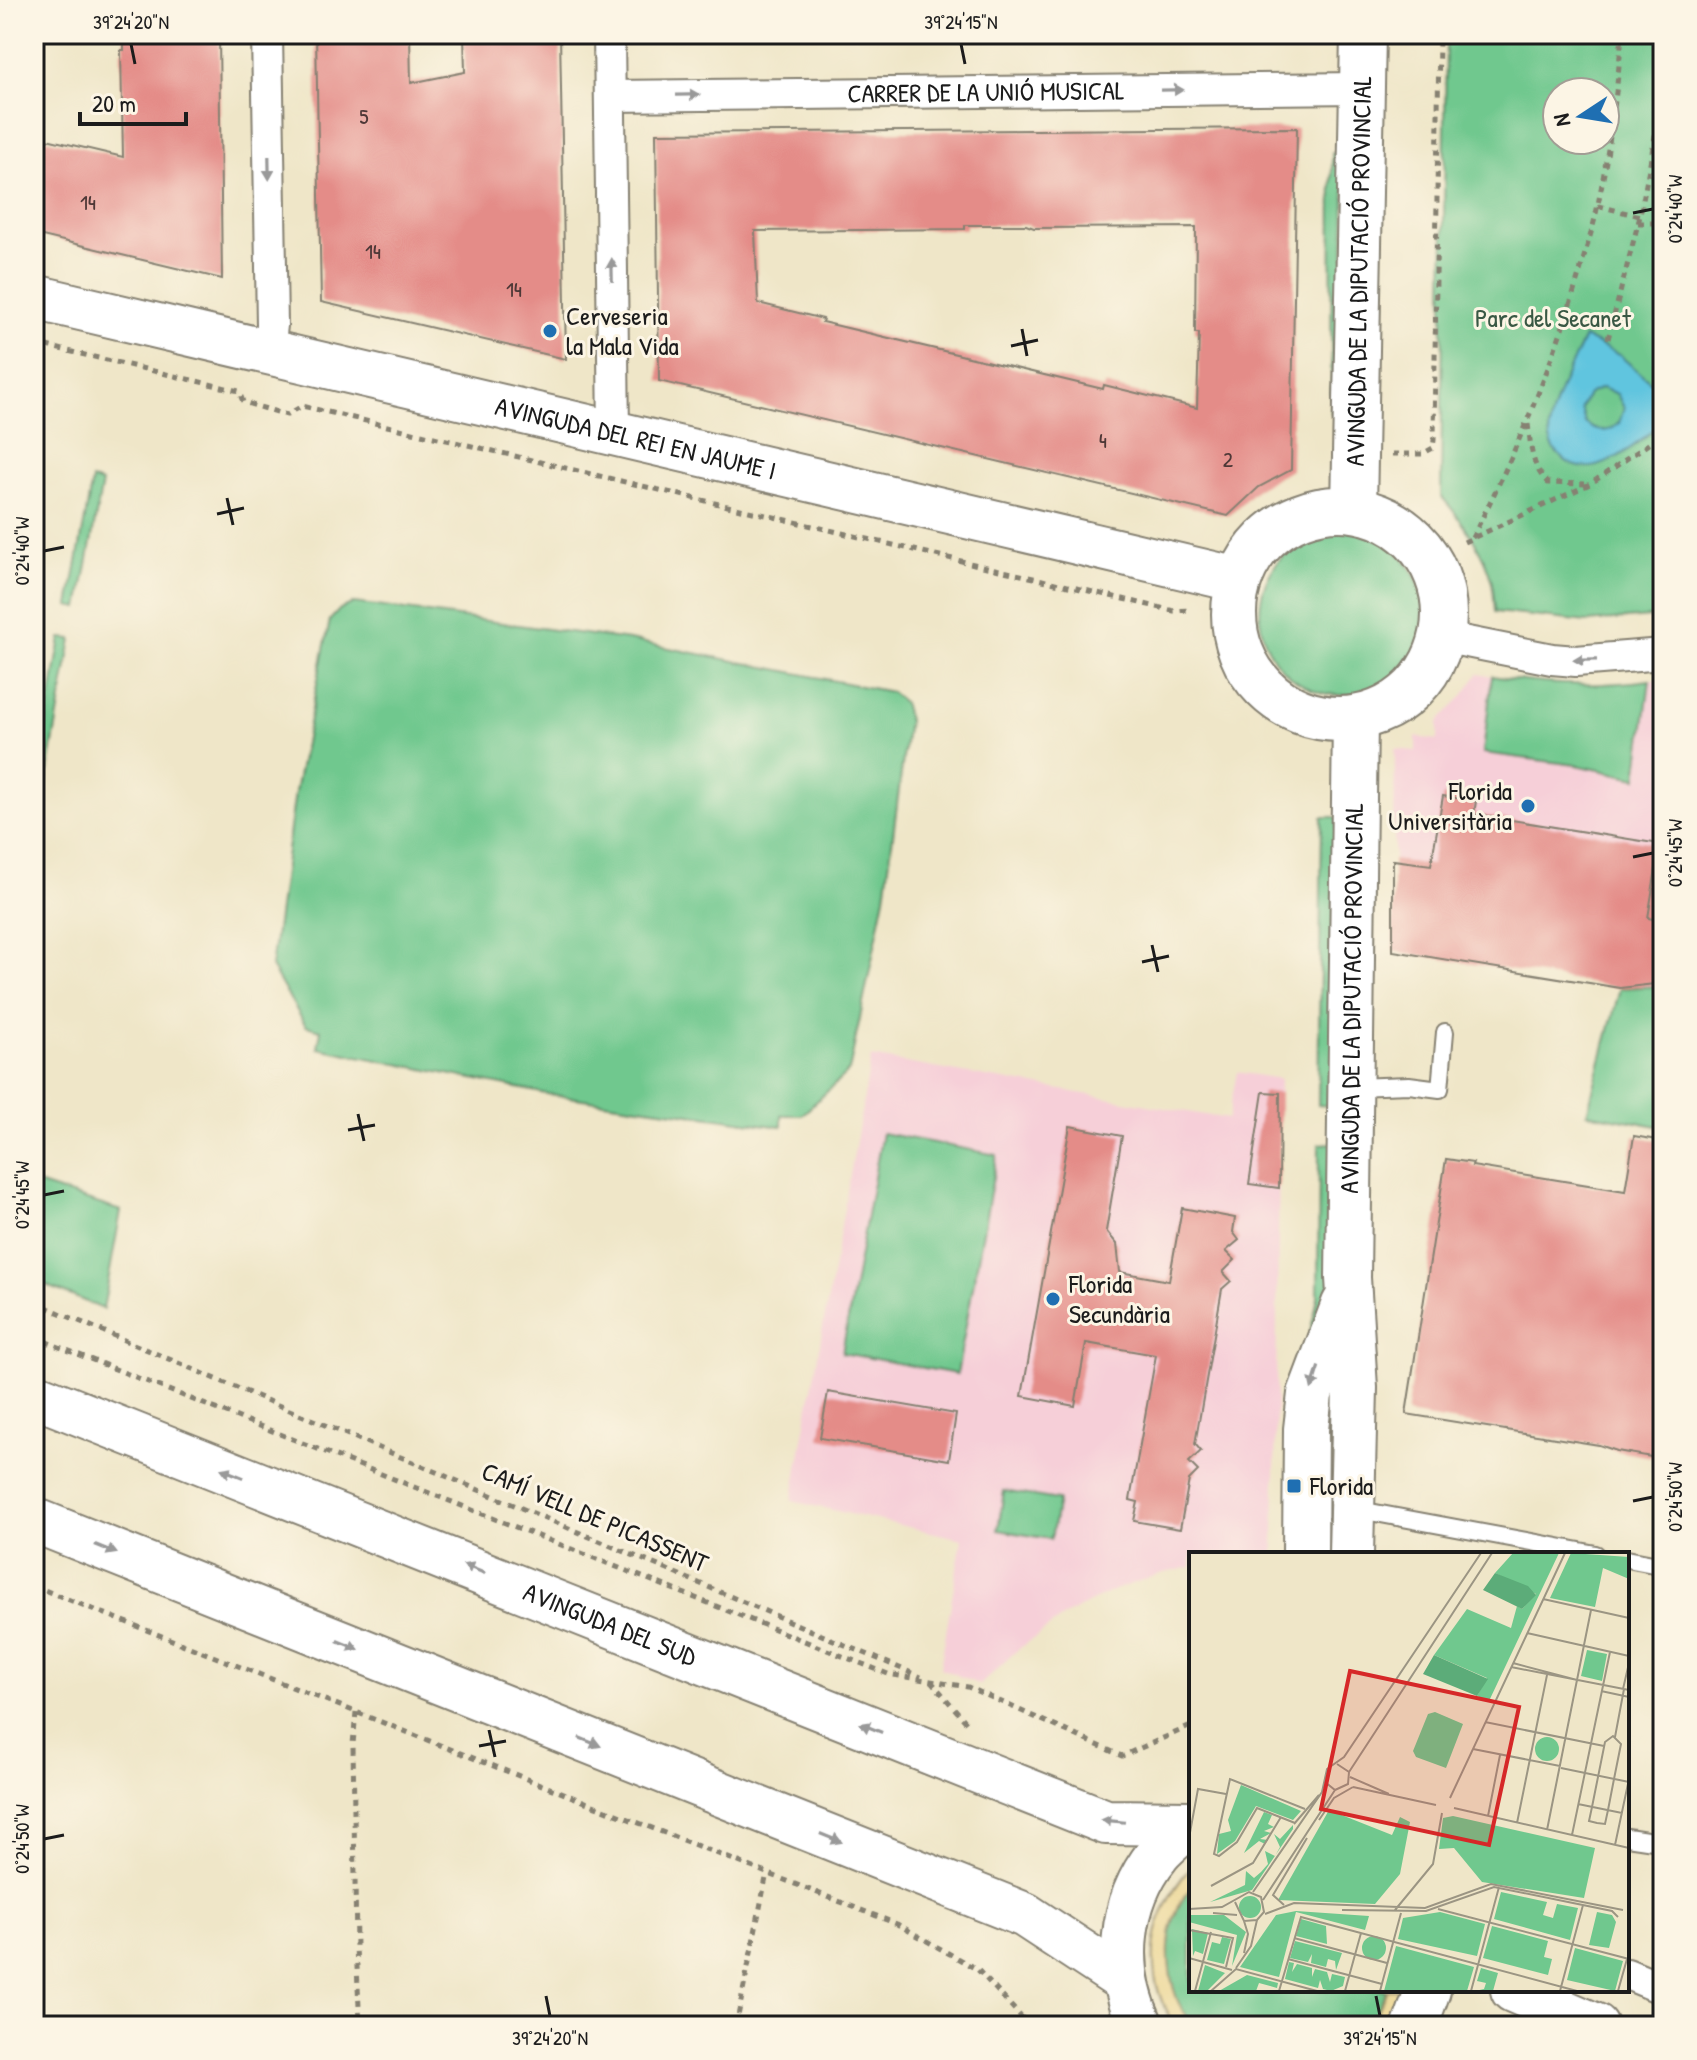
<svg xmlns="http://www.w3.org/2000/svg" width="1697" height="2060" font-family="'Patrick Hand',sans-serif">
	<rect width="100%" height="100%" fill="#fcf5e5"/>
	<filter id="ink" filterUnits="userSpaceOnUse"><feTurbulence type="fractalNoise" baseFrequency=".0125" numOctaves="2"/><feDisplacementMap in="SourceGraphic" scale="16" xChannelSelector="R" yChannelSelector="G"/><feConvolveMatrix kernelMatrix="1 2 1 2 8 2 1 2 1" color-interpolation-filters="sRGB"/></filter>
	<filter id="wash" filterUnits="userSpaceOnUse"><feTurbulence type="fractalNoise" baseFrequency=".006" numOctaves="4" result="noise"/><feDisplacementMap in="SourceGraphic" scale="32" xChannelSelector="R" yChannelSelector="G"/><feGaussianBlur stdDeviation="1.8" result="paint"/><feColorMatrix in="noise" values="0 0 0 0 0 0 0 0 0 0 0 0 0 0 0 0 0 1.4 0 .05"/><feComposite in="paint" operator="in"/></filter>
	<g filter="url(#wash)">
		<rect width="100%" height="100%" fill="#efe6c8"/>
		<path fill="#f6cfd8" d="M1478 674 1519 681 1585 686 1663 679V986L1620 988 1393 951 1395 749 1416 751V737L1438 740V722L1462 697Z
			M871 1057 1228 1119 1237 1072 1280 1079 1274 1554H1191V1567L1160 1574 1114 1590 1068 1614 1016 1651 980 1685 940 1668 962 1539 792 1501Z"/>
		<path fill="#70c88e" stroke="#467255" stroke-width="2" fill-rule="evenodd" d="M1446 34H1663V616L1587 622 1495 612C1494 601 1494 589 1491 579 1482 548 1462 520 1441 496ZM1557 92H1605V140H1557Z
			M1332 153H1345L1343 414H1331Z
			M92 480 102 483 79 608 69 606Z
			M1260 613a82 82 0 1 1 164 0a82 82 0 1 1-164 0Z
			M354 603 629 640 891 692 903 702 908 720 885 897 849 1071 802 1115H782V1127L547 1094 318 1048 321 1030 306 1026 271 967 295 792 330 620 340 609Z
			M61 638 72 639 34 848V791Z
			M1492 676C1545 686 1596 687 1650 680L1637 778 1576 765 1483 753Z
			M1322 817H1337L1333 1106 1318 1105Z
			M1663 986V1127L1587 1113 1620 988Z
			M882 1133 997 1155 957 1374 842 1353Z
			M1333 1143 1332 1278 1305 1355 1318 1298 1319 1144Z
			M34 1183 121 1211 103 1309 34 1280Z
			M1004 1491 1058 1500 1051 1539 998 1530Z
			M1191 1888V1990H1387L1369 2026H1194C1188 2017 1180 2008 1177 1999 1164 1964 1165 1917 1191 1888Z"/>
		<path fill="#eeda9e" stroke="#857b5d" stroke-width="2" d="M1191 1867V1888C1165 1917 1164 1964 1177 1999 1180 2008 1188 2017 1194 2026H1175C1140 1973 1150 1914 1191 1867Z
			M1387 1990H1405L1402 2001 1389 2026H1369Z"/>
		<path fill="#61c5df" stroke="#3e707e" stroke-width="2" fill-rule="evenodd" d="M1584 337 1619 355 1663 392V422C1637 442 1594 488 1561 457 1552 449 1547 437 1550 424 1555 395 1572 364 1584 337ZM1602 388 1617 394 1624 408 1619 423C1608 434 1597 433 1585 423L1581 408 1588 394Z"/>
		<g id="blocks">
			<path fill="#e48c88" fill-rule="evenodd" d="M124 34H219L222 279 34 234V136L123 157 121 50H124Z
				M316 34H410L411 83 465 72 464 34H560L566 359 321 302Z
				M1297 128 1291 470 1259 487 1228 516 659 381 656 133ZM965 225H1026L1034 228 1196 227 1195 333H1199L1197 408 1104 385 1103 389 822 322 823 319 758 303 755 231 965 229Z
				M1443 796 1476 801 1474 814 1660 844 1648 918 1663 921V983L1620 988 1393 951V860L1431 865Z
				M1263 1092 1280 1093 1279 1188 1249 1184Z
				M1070 1126 1122 1136 1106 1231 1117 1244 1120 1272 1169 1281 1182 1208 1235 1218 1233 1232 1239 1240 1226 1251 1235 1260 1223 1272 1231 1281 1222 1289 1195 1444 1201 1451 1189 1462 1198 1471 1189 1480 1180 1529 1134 1521 1138 1502 1130 1500 1156 1355 1086 1343 1075 1406 1022 1396Z
				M1634 1136 1663 1141V1459L1617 1451 1599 1445 1406 1414 1446 1159 1473 1163 1472 1166 1625 1191Z
				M828 1392 956 1414 949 1460 820 1438Z"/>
		</g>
	</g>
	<g filter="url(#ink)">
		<use href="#blocks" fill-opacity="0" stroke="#868172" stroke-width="2"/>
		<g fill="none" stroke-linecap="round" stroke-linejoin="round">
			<defs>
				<path id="lane" d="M1354 1087 1409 1085 1440 1089 1445 1032
					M1354 1509 1596 1554
					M1627 1559 1663 1566
					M1627 1837 1660 1842 1663 1823"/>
				<g id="street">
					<path d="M267 34 272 325 269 352"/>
					<path d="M609 34 614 432"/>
					<path id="s1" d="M610 96 1362 88"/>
					<path d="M1442 637 1552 659 1576 661 1663 654"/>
					<path d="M1627 1974 1663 1989"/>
				</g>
				<g id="secondary">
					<path id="s2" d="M34 297 1239 580"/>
					<circle cx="1339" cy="614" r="105"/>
					<path id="s3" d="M1354 509 1363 34"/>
					<path id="s4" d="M34 1395 1106 1822 1191 1823"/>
					<path d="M34 1520 1025 1915 1124 1980"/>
					<path d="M1305 1554 1306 1429 1310 1394 1344 1304"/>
					<path id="s5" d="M1351 1554 1355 1388 1348 1278 1355 719"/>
					<path d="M1513 1990 1596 2026"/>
					<path d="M1141 2026C1114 1970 1119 1903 1158 1854 1167 1843 1180 1834 1191 1824"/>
					<path d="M1415 2026 1428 1990"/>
				</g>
			</defs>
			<use href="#lane" stroke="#868172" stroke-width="20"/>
			<use href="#street" stroke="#868172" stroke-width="34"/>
			<use href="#secondary" stroke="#868172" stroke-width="48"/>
			<path stroke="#868172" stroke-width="5" stroke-dasharray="6 6" stroke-linecap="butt" d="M1598 206 1640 216
				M1638 223H1663
				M1608 339 1640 216 1663 94
				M34 343 239 391 243 402 287 415 302 406 1174 611 1189 610
				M1528 424C1531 447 1531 466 1548 483L1585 484
				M1392 454H1422L1433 448 1434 440 1439 34
				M1472 538C1517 451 1554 362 1581 268 1586 248 1593 229 1597 209 1609 151 1617 93 1622 34
				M1240 539 1269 512 1314 490
				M1464 542 1590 484 1663 434
				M1215 614 1229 653 1264 707 1318 734
				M34 1302 921 1677
				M34 1337 888 1674 968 1687 1122 1756 1191 1726
				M34 1586 897 1924 978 1970 1024 2020 1025 2026
				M931 1681 966 1722
				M356 1712 353 1744 356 1947 360 2026
				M736 2026 767 1873"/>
			<use href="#lane" stroke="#fff" stroke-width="16"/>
			<use href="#street" stroke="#fff" stroke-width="30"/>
			<use href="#secondary" stroke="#fff" stroke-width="44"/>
		</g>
		<defs><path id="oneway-solid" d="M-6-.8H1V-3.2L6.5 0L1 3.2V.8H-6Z" transform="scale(2)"/></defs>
		<g fill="#999">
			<use href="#oneway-solid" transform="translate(1172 90) rotate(-1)"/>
			<use href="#oneway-solid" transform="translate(688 95) rotate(-1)"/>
			<use href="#oneway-solid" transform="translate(269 168) rotate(89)"/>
			<use href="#oneway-solid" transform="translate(612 270) rotate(-91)"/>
			<use href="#oneway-solid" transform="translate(1585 660) rotate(179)"/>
			<use href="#oneway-solid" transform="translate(1315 1378) rotate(108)"/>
			<use href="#oneway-solid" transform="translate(232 1473) rotate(-158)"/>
			<use href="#oneway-solid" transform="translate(106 1549) rotate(22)"/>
			<use href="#oneway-solid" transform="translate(474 1569) rotate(-158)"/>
			<use href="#oneway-solid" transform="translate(348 1645) rotate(22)"/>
			<use href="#oneway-solid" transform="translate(871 1728) rotate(-158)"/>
			<use href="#oneway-solid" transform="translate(590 1742) rotate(22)"/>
			<use href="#oneway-solid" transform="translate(1113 1821) rotate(-174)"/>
			<use href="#oneway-solid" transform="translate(831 1838) rotate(22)"/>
		</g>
	</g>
	<path fill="none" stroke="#1c1c1c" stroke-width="3" d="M131 44 135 64M961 44 965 64M1633 213 1653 209M1022 329 1027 356M1011 346 1038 340M227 498 233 525M217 514 244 508M44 551 64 547M1633 857 1653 853M1152 945 1158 972M1142 962 1169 956M358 1114 364 1141M348 1130 375 1125M44 1195 64 1191M1633 1501 1653 1497M489 1730 495 1757M479 1746 506 1741M44 1839 64 1835M546 1996 550 2016M1376 1996 1380 2016"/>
	<g fill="#1f6fb2" stroke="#fcf5e5" stroke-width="3">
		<circle cx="550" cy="331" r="8"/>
		<circle cx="1528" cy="806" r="8"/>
		<circle cx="1053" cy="1299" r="8"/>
		<rect x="1286" y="1478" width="16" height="16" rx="4"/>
	</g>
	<g text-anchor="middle" stroke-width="6" stroke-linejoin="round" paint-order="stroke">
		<g font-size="22" fill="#4e3837">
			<text x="364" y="124">5</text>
			<text x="88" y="210">14</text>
			<text x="373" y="259">14</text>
			<text x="514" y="297">14</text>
			<text x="1103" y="448">4</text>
			<text x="1228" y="467">2</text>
		</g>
		<g font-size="26" fill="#1c1c1c" stroke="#fcf5e5">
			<text dy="9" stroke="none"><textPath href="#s1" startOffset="376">CARRER DE LA UNIÓ MUSICAL</textPath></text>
			<text dy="9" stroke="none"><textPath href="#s3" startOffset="238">AVINGUDA DE LA DIPUTACIÓ PROVINCIAL</textPath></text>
			<text dy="9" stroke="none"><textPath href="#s2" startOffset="618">AVINGUDA DEL REI EN JAUME I</textPath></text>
			<text dy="9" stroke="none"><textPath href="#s5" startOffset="556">AVINGUDA DE LA DIPUTACIÓ PROVINCIAL</textPath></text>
			<text transform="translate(595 1517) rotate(23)" y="9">CAMÍ VELL DE PICASSENT</text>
			<text dy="9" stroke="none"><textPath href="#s4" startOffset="620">AVINGUDA DEL SUD</textPath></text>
		</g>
		<g font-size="26" fill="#1c1c1c" stroke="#fcf5e5" text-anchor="start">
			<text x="566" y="325">Cerveseria<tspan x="566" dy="30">la Mala Vida</tspan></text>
			<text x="1512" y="800" text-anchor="end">Florida<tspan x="1512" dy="30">Universitària</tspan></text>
			<text x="1069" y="1293">Florida<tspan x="1069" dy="30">Secundària</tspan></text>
			<text x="1310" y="1495">Florida</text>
		</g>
		<g font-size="26" fill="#395844" stroke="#fcf5e5">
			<text x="1553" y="327">Parc del Secanet</text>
		</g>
	</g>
	<g transform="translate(1189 1552)">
		<rect width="440" height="440" fill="#efe6c8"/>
		<path d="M324 1H370L300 149 288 144 298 126 245 103 278 57 322 76 328 54 333 57 347 42 306 21ZM382 1 440 5V27L414 16 406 55 361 46ZM398 98 418 102 413 129 392 124ZM246 160 274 172 257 216 227 205 224 199 239 162ZM346 197a12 12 0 1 1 24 0a12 12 0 1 1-24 0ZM52 233 112 259 104 268 67 254 46 289 28 302 30 282 42 279 39 268ZM140 258 203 283 211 265 221 270 211 322 186 352 89 348ZM75 260 83 263 79 272 85 275 75 279 82 281 71 287 79 288 76 292 70 289 55 301ZM264 264 406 296 395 346 293 330 265 296 250 297 254 266ZM104 273V277L63 338 21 350 56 333 57 319 65 326 72 320 79 312 76 299 86 304 91 295 85 282 91 287ZM312 340 358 350 354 363 364 366 368 352 389 356 381 388 305 367ZM50 355a11 11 0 1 1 22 0a11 11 0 1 1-22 0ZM107 359 180 364 176 378 107 360 90 425 51 415 87 363ZM251 360 296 372 288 404 209 387 214 366ZM408 360 423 363 427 370 420 396 400 393ZM0 363H35L57 380 43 414 48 383 0 370ZM112 367 137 374 138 392 107 384ZM303 374 359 389 355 405 363 407 359 423 294 406ZM3 377 19 381 14 402 6 399 4 404ZM173 396a12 12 0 1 1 24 0a12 12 0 1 1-24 0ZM33 385 42 387 35 412 18 408 23 390 31 392ZM106 389 153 401 147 418 146 409 139 407 137 415 122 411 123 402 119 410 101 406ZM207 394 285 415 278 439H195ZM386 396 434 409 426 439 378 428ZM100 410 105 411 103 420 108 412 123 416V425L126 417 138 420 141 430 143 422 156 425 154 434 142 439 134 437 131 428 129 436 96 427ZM16 413 36 421 18 439H9ZM292 416 309 421 304 439H286L295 437 297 431 288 429ZM58 423 89 431 88 436 70 431 67 439H30Z" fill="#70c88e"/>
		<path d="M306 21 339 34 347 43 333 57 294 38ZM245 103 299 127 288 144 234 122Z" fill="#5cac79"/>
		<path fill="none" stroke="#9b9583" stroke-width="2" d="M354 47 440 66M338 81 440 104M324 111 388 128M322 115 440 138M434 137 440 111M412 139 440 145M296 170 415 194M426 185 435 137M284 197 371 214M372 216 440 230M160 220 303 1M161 225 200 242M136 230 146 238 159 232 160 220 148 212M164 235 247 253M261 246 376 1M389 252 433 261M403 255 416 190 424 184 432 192 425 227M403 255 400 269 408 271 416 272 419 258M265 256 440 296M419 258 425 227M299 264 311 203M130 268 145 246 164 235M106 271 68 256 48 290 30 304 25 302 41 227 116 257M328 271 358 123M105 272 130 243M358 278 402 58M383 283 421 100M0 286 9 237 37 242M426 293 440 227M22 334 64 311 92 265M64 340 133 240 138 217 155 205 292 1M74 348 146 238M95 353 84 343 118 286M0 357 33 355 60 340 72 345 75 360 68 368 55 369 46 350M249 357 440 407M153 358 237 359 305 335 423 359 429 365M206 358 244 312 253 261M24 361 48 363M76 362 105 351 236 356 302 332 434 358M0 378 44 386 37 415M105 386 198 411M55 401 59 382 55 369M0 406 43 418M99 407 193 432M47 416 62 394 68 368M6 439 22 380M22 439 47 417 128 439M90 439 112 365 388 439M156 439 172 381M191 439 212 361M282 439 310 335M371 439 394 353M429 439 438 407"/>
		<path fill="#d62828" fill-opacity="0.15" stroke="#d62828" stroke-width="4" d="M161 119 330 155 300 293 132 257Z"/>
		<rect width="440" height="440" fill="none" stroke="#1c1c1c" stroke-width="4"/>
	</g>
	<rect width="1697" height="2060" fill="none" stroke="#fcf5e5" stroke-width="88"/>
	<g transform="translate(1581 116) rotate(258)"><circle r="38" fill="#fcf5e5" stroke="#a29e95" stroke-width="2"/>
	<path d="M0-6L14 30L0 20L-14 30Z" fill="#1f6fb2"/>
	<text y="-12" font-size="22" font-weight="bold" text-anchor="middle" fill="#1c1c1c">N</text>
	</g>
	<path d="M80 112v12h106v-12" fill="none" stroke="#1c1c1c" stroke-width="4"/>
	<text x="92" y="112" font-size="24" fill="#1c1c1c" stroke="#fcf5e5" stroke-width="6" paint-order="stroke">20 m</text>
	<rect x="44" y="44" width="1609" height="1972" fill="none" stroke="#1c1c1c" stroke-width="3"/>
	<g font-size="20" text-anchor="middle" fill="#1c1c1c">
		<text x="131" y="29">39°24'20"N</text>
		<text x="961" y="29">39°24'15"N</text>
		<text transform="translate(1675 209) rotate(-90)" y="7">0°24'40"W</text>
		<text transform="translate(22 551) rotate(-90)" y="7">0°24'40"W</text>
		<text transform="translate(1675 853) rotate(-90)" y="7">0°24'45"W</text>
		<text transform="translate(22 1195) rotate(-90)" y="7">0°24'45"W</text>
		<text transform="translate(1675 1497) rotate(-90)" y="7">0°24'50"W</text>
		<text transform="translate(22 1839) rotate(-90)" y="7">0°24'50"W</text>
		<text x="550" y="2045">39°24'20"N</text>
		<text x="1380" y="2045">39°24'15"N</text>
	</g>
</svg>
